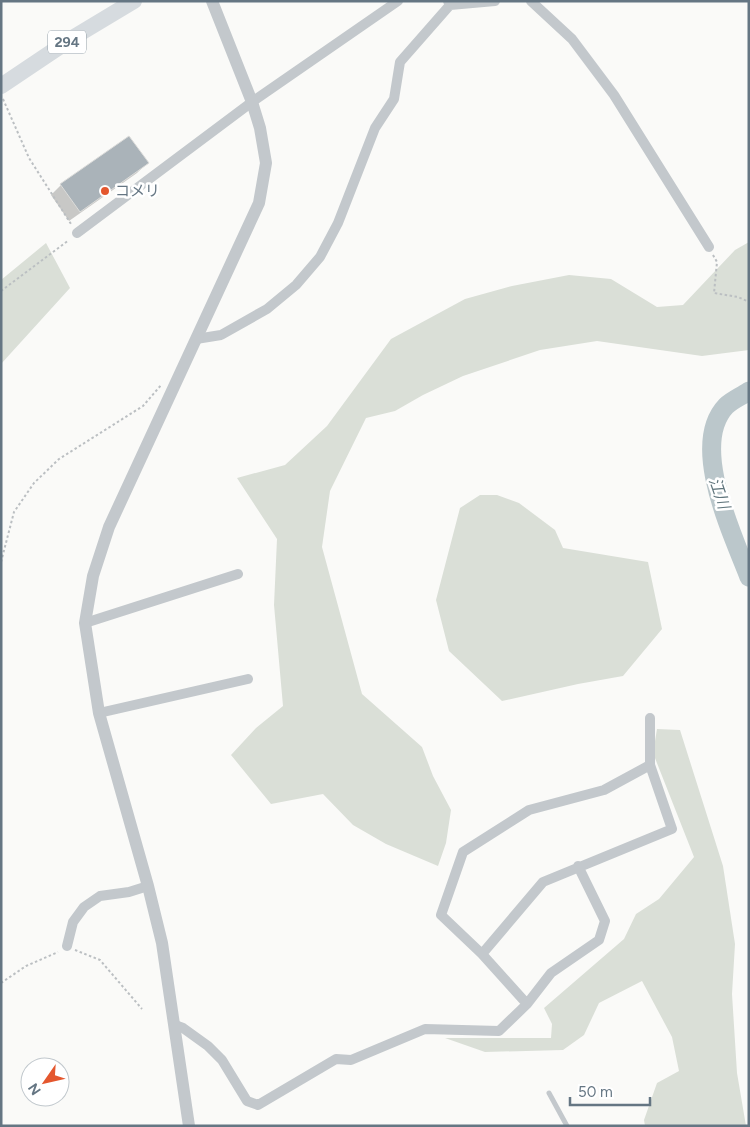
<svg xmlns="http://www.w3.org/2000/svg" width="750" height="1127" font-family="Figtree,'Noto Sans JP',sans-serif">
	<rect width="100%" height="100%" fill="#fafaf8"/>
	<path fill="#dadfd7" d="M749 242V350L702 356 597 341 540 350 463 376 423 395 395 411 366 418 330 491 322 547 362 694 422 747 433 776 451 810 446 843 438 866 386 844 353 825 323 794 271 804 231 755 256 728 283 706 274 605 277 539 237 478 285 465 327 426 391 339 465 299 512 286 569 275 611 279 657 307 683 305 735 250Z
		M46 243 70 288 1 364V280Z
		M480 495H497L519 503 555 530 563 548 648 562 662 629 623 676 578 684 502 701 449 651 436 600 460 508Z
		M657 729 680 730 723 866 735 944 732 994 737 1073 746 1126H645L644 1120 657 1083 679 1071 672 1037 642 981 599 1003 584 1035 563 1050 485 1052 445 1038H551L552 1024 544 1008 624 939 636 914 659 899 694 857 653 753Z"/>
	<path fill="#0003" d="M147 163 137 173 69 221 51 195 61 185Z"/>
	<g fill="none" stroke-linecap="round" stroke-linejoin="round">
		<path stroke="#bbc7cb" stroke-width="19" d="M749 391C742 396 732 400 726 406 689 445 733 535 749 577"/>
	</g>
	<path fill="#aab3b9" stroke="#dcdcda" d="M129 136 149 163 80 212 60 184Z"/>
	<g fill="none" stroke-linecap="round" stroke-linejoin="round">
		<path stroke="#bbbfc2" stroke-width="2" stroke-dasharray="2.5 2.5" stroke-linecap="butt" d="M3 99 29 158 71 224
			M713 255 717 262 714 293 738 297 749 302
			M1 291 69 240
			M1 562 14 512 34 483 59 459 143 406 162 384
			M75 950 100 960 142 1009
			M1 983 26 966 58 952"/>
		<path stroke="#c3c8cc" stroke-width="5" d="M549 1093 567 1126"/>
		<path stroke="#c3c8cc" stroke-width="10" d="M448 1 450 5 495 1
			M531 1 572 39 614 95 709 247
			M77 233 252 102 398 1
			M196 339 221 335 267 309 296 285 320 257 338 223 375 128 394 99 400 62 450 5
			M85 623 238 574
			M99 713 248 679
			M67 946 73 922 84 907 100 896 129 892 148 886
			M482 954 543 882 672 829 650 765V718
			M527 1004 482 954 441 915 463 852 529 810 604 790 650 765
			M175 1025 183 1028 208 1046 222 1060 247 1101 258 1105 336 1059 351 1060 425 1029 499 1031 527 1004 551 973 599 940 605 921 578 866"/>
		<path stroke="#c3c8cc" stroke-width="12" d="M189 1126 162 943 148 886 99 713 85 623 93 576 109 527 259 203 266 163 260 128 252 102 212 1"/>
		<path stroke="#d6dbdf" stroke-width="16" d="M1 86 74 37 134 1"/>
	</g>
	<circle fill="#e4572e" stroke="#fff" stroke-width="2" cx="105" cy="191" r="5"/>
	<g text-anchor="middle" stroke-width="5" stroke-linejoin="round" paint-order="stroke">
		<rect fill="#fff" stroke="#939fa8" stroke-width="1" x="48" y="30.5" width="38" height="23" rx="4"/>
		<g font-size="14" font-weight="bold" fill="#657683">
			<text x="67" y="47">294</text>
		</g>
		<g font-size="15" fill="#657683" stroke="#fff" text-anchor="start">
			<text x="115" y="196">コメリ</text>
		</g>
		<g font-size="16" font-style="italic" fill="#60757c" stroke="#fff">
			<text transform="translate(720 493) rotate(71)" y="6">江川</text>
		</g>
	</g>
	<rect width="750" height="1127" fill="none" stroke="#657683" stroke-width="5"/>
	<g transform="translate(45 1082) rotate(236)"><circle r="24" fill="#ffffff" stroke="#c1c8cd"/>
	<path d="M0-4L9 19L0 12L-9 19Z" fill="#e4572e"/>
	<text y="-8" font-size="14" font-weight="bold" text-anchor="middle" fill="#657683">N</text>
	</g>
	<path d="M570 1097v8h80v-8" fill="none" stroke="#657683" stroke-width="2.5"/>
	<text x="578" y="1097" font-size="15" fill="#657683" stroke="#ffffff" stroke-width="4" paint-order="stroke">50 m</text>
</svg>
